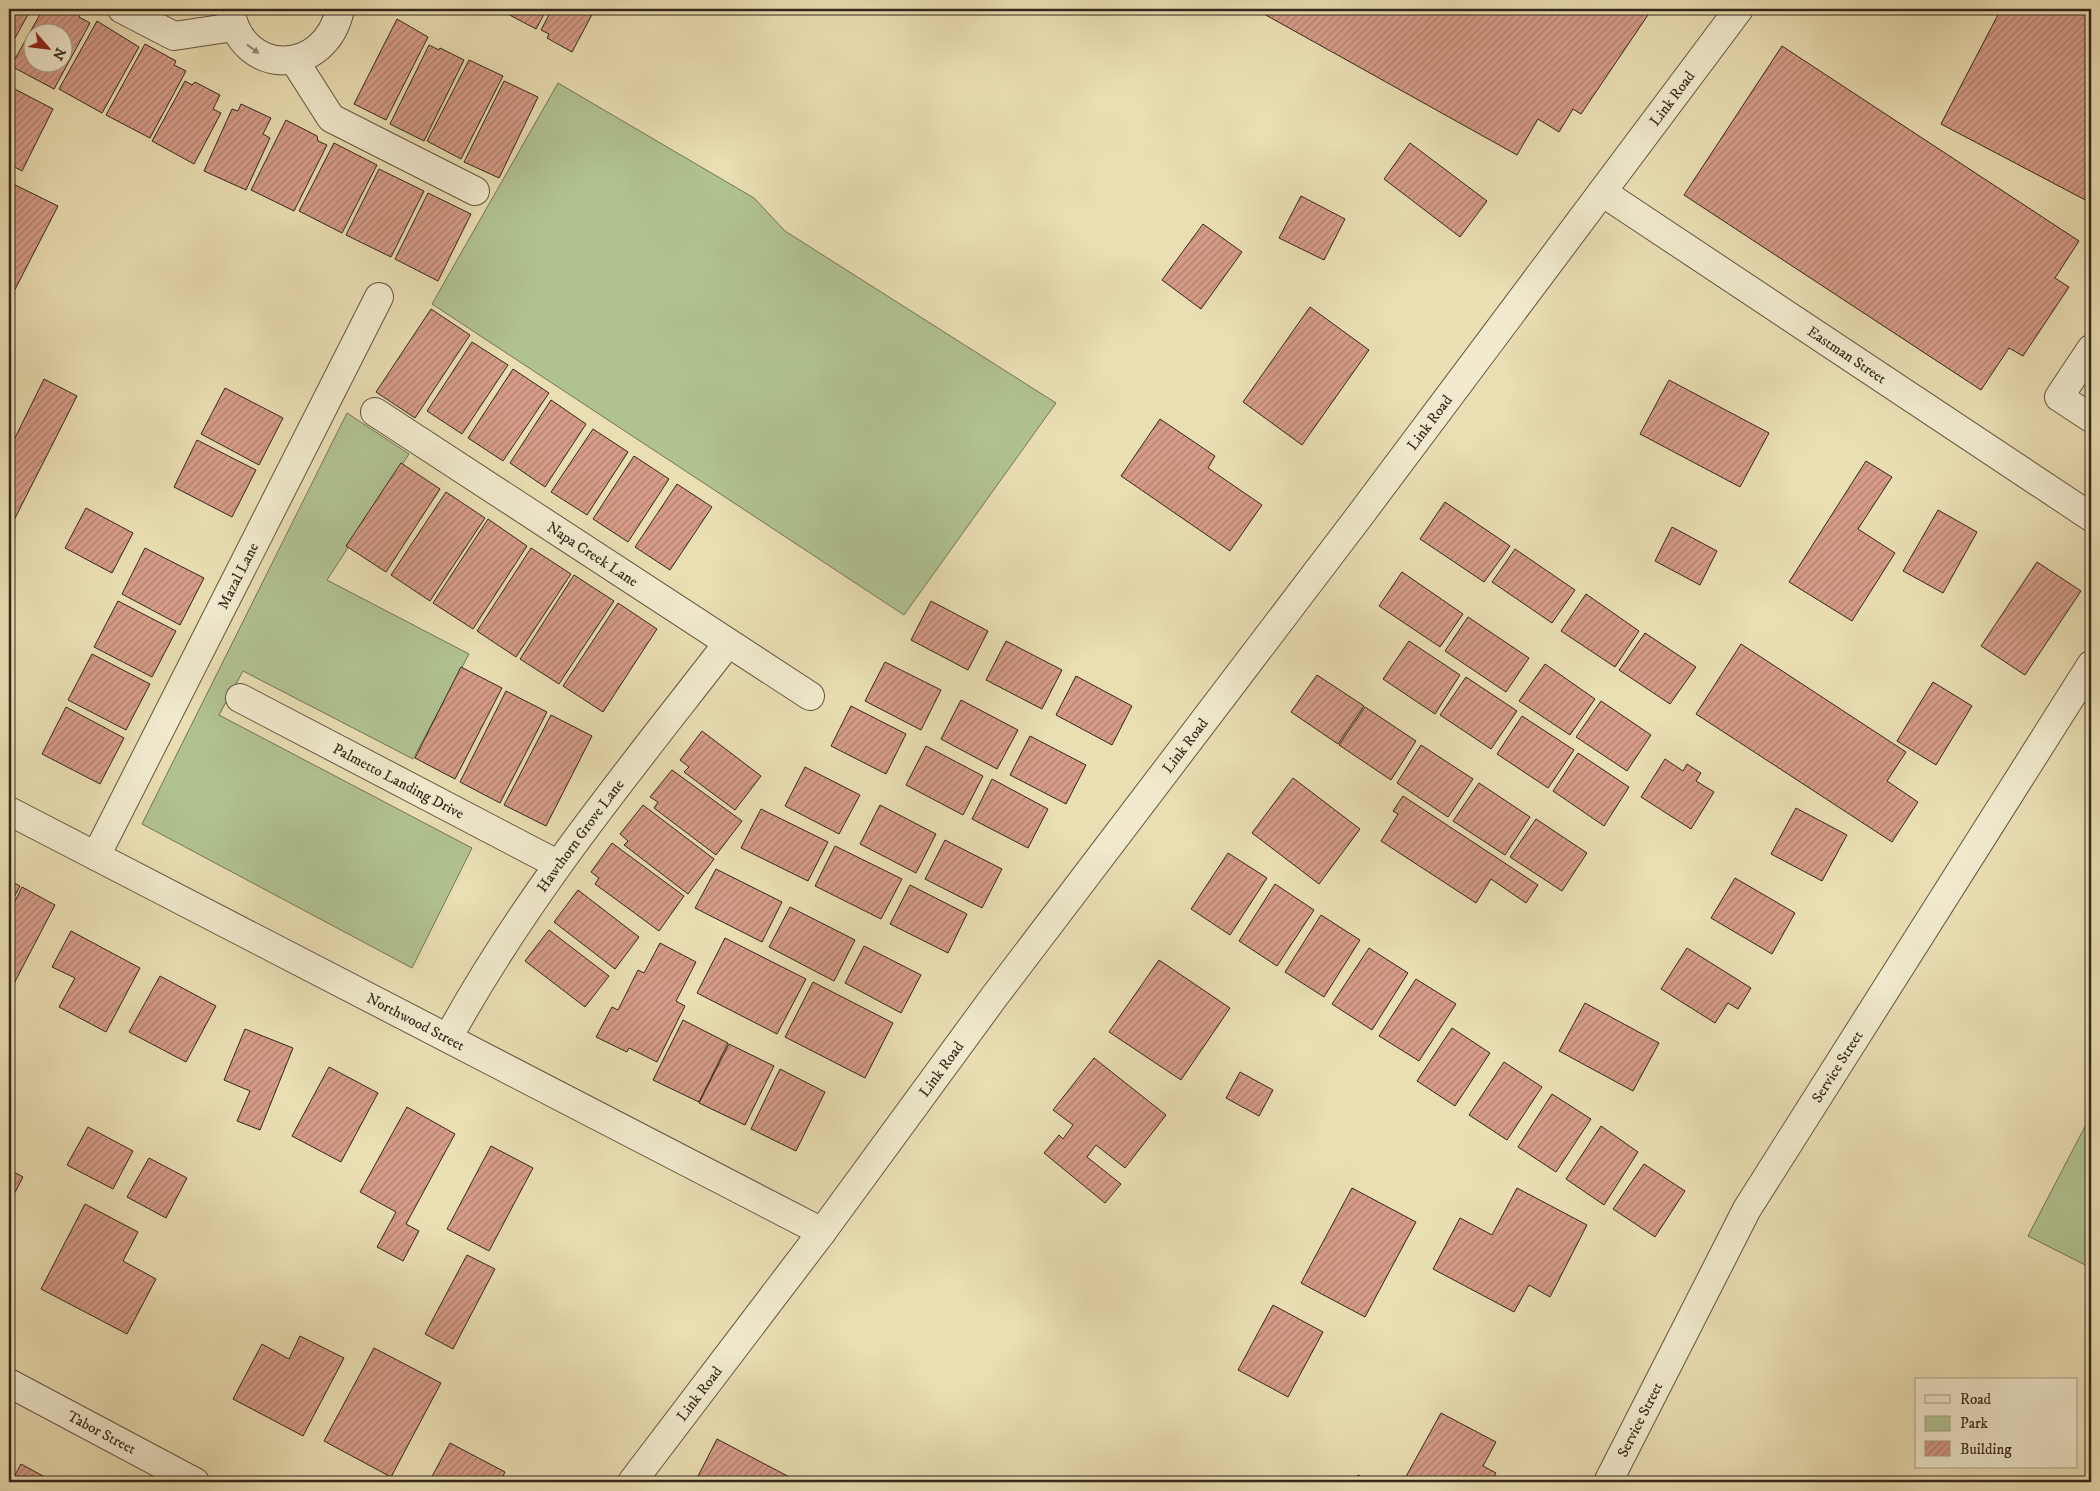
<svg xmlns="http://www.w3.org/2000/svg" width="2100" height="1491" font-family="'IM FELL DW Pica',serif">
	<defs>
		<pattern id="building-hatch" width="6" height="6" patternUnits="userSpaceOnUse" patternTransform="scale(1.25)"><rect width="6" height="6" fill="#d69c88"/><path d="M-1 1l2-2M0 6l6-6M5 7l2-2" fill="none" stroke="#ae7f6e"/></pattern>
	</defs>
	<rect width="100%" height="100%" fill="#eadeb3"/>
	<filter id="stains"><feTurbulence type="fractalNoise" baseFrequency=".004" numOctaves="4"/><feColorMatrix values="0 0 0 0 .2 0 0 0 0 .09 0 0 0 0 .02 0 0 0 .5 -.17"/></filter>
	<radialGradient id="worn" r=".72"><stop offset=".6" stop-color="#630" stop-opacity="0"/><stop offset="1" stop-color="#630" stop-opacity=".3"/></radialGradient>
	<path fill="#b1c291" stroke="#727456" d="M558 83 754 198 785 231 1056 403 904 615 432 304Z
		M347 413 409 454 327 580 469 654 413 759 243 671 219 715 472 848 412 968 142 824Z
		M2091 1115V1268L2028 1236Z"/>
	<path fill="url(#building-hatch)" stroke="#33271a" fill-rule="evenodd" d="M9 9H31L9 49Z
		M43 9H74L81 13 79 17 90 23 54 89 11 66ZM32 32H62V62H32Z
		M484 9H500L496 15Z
		M503 9H547L536 29 502 11Z
		M552 9H595L572 52 547 38 549 34 541 30Z
		M1255 9H1652L1581 114 1573 109 1559 132 1538 119 1517 155Z
		M2001 9H2091V203L1941 124Z
		M397 19 428 37 386 120 354 104Z
		M97 21 139 47 102 113 59 89Z
		M145 44 176 61 174 65 186 71 150 138 106 115Z
		M429 45 439 50 440 48 464 60 424 141 390 124Z
		M1782 46 2079 241 2055 278 2069 287 2023 356 2009 348 1981 390 1684 195Z
		M469 60 503 76 461 159 427 141Z
		M185 81 192 85 195 82 220 95 213 109 221 113 194 164 152 141Z
		M504 81 538 97 499 178 464 162Z
		M9 86 53 109 22 171 9 164Z
		M241 104 271 118 263 134 270 138 246 190 204 171 232 109 238 111Z
		M286 120 317 136 318 141 327 145 294 211 251 190Z
		M334 143 377 165 342 233 299 211Z
		M1410 143 1487 201 1460 237 1384 179Z
		M379 169 424 191 391 257 346 235Z
		M9 182 58 206 9 301Z
		M428 193 471 214 438 281 395 259Z
		M1301 196 1345 219 1324 260 1279 238Z
		M1203 224 1242 252 1201 309 1162 280Z
		M1310 307 1369 350 1302 445 1243 402Z
		M431 309 470 335 415 418 376 392Z
		M472 342 508 365 462 434 427 411Z
		M513 369 549 393 503 461 468 438Z
		M44 379 77 396 9 530V450Z
		M1669 380 1769 433 1740 487 1640 434Z
		M225 388 283 418 259 465 201 434Z
		M551 400 586 424 545 487 510 463Z
		M1160 419 1215 456 1208 468 1262 505 1230 551 1121 476Z
		M593 429 628 452 587 515 551 492Z
		M197 440 256 470 232 517 174 487Z
		M634 456 669 479 628 542 593 519Z
		M1866 461 1892 477 1858 529 1895 553 1852 621 1789 582Z
		M401 463 440 489 386 572 346 546Z
		M677 484 712 507 670 570 635 547Z
		M446 492 485 518 430 601 391 575Z
		M1445 502 1510 546 1484 582 1420 539Z
		M86 508 133 533 112 573 65 548Z
		M1938 510 1977 532 1943 593 1903 571Z
		M488 519 527 546 473 629 433 603Z
		M1672 527 1717 551 1700 585 1655 561Z
		M145 548 204 578 180 625 122 594Z
		M531 548 571 574 516 657 477 631Z
		M1515 549 1575 590 1552 623 1492 582Z
		M2037 562 2081 591 2025 675 1981 646Z
		M1402 572 1463 614 1440 647 1379 606Z
		M574 575 614 601 559 684 520 659Z
		M1586 594 1639 631 1615 667 1561 631Z
		M118 601 176 631 152 677 94 647Z
		M931 601 988 631 968 670 911 640Z
		M618 603 657 629 603 712 563 686Z
		M1468 617 1529 658 1506 692 1445 651Z
		M1645 633 1696 667 1670 704 1619 670Z
		M1006 641 1062 670 1042 709 986 680Z
		M1409 641 1460 675 1435 714 1383 679Z
		M1741 644 1906 752 1887 781 1918 802 1892 842 1696 714Z
		M92 654 150 684 126 730 68 700Z
		M885 662 941 690 921 730 865 701Z
		M1545 664 1595 699 1570 735 1519 701Z
		M461 667 502 688 455 779 415 758Z
		M1317 675 1364 706 1338 744 1291 712Z
		M1076 676 1132 706 1112 745 1056 715Z
		M1466 677 1517 711 1491 749 1440 715Z
		M1933 682 1972 706 1936 765 1897 741Z
		M506 691 547 712 500 803 460 782Z
		M961 700 1018 730 997 769 941 739Z
		M1601 701 1651 735 1627 771 1576 737Z
		M851 706 906 734 886 774 831 746Z
		M66 707 124 738 100 784 42 754Z
		M1365 707 1416 741 1391 780 1339 745Z
		M551 715 592 736 546 826 504 805Z
		M1522 716 1574 750 1548 788 1497 754Z
		M702 731 761 776 735 810 684 772 689 767 680 760Z
		M1030 736 1086 765 1066 804 1010 775Z
		M1421 745 1473 779 1448 817 1397 783Z
		M926 746 983 776 963 815 906 785Z
		M1578 753 1629 787 1604 826 1553 791Z
		M1665 759 1683 771 1687 764 1701 773 1696 781 1714 792 1691 829 1641 797Z
		M805 767 860 795 839 834 785 806Z
		M672 770 742 821 716 855 654 808 658 802 650 797Z
		M1293 778 1360 829 1319 884 1252 833Z
		M992 779 1048 809 1028 848 972 819Z
		M1479 783 1530 817 1505 855 1453 821Z
		M1403 796 1538 885 1526 903 1491 879 1476 903 1381 841 1398 814 1393 811Z
		M643 805 714 859 688 894 624 845 628 841 620 834Z
		M880 805 936 834 916 873 860 844Z
		M1796 808 1847 835 1822 881 1771 854Z
		M761 809 828 842 808 881 741 848Z
		M1536 819 1587 853 1562 891 1510 857Z
		M945 840 1002 869 982 908 925 879Z
		M612 843 684 896 659 931 595 884 599 878 591 872Z
		M835 846 902 879 881 919 815 886Z
		M1228 853 1267 878 1230 935 1191 909Z
		M716 869 782 902 762 942 695 908Z
		M1735 878 1795 913 1772 954 1711 918Z
		M9 880 20 886 9 907Z
		M1275 884 1314 910 1277 966 1239 941Z
		M910 885 967 914 948 953 890 924Z
		M22 887 55 905 9 993V913Z
		M578 890 639 937 615 969 554 922Z
		M790 907 855 940 834 981 769 947Z
		M1321 915 1360 940 1324 997 1285 972Z
		M549 930 609 976 585 1007 525 961Z
		M71 931 140 968 106 1032 59 1007 75 978 52 967Z
		M725 938 806 979 777 1034 697 993Z
		M660 943 696 962 676 1001 685 1006 657 1062 629 1048 627 1052 596 1037 612 1007 618 1010 638 970 644 973Z
		M864 946 921 975 901 1013 845 983Z
		M1369 948 1408 973 1372 1030 1332 1004Z
		M1687 948 1751 988 1738 1009 1728 1003 1715 1023 1661 989Z
		M1159 960 1230 1008 1181 1080 1109 1032Z
		M160 976 216 1006 186 1062 129 1032Z
		M1416 979 1456 1004 1419 1061 1379 1036Z
		M813 982 893 1023 865 1078 785 1037Z
		M1585 1003 1659 1043 1633 1091 1559 1051Z
		M683 1020 728 1043 699 1102 653 1080Z
		M1452 1028 1490 1053 1455 1106 1417 1081Z
		M245 1029 293 1048 260 1130 237 1121 250 1091 224 1080Z
		M729 1044 774 1066 745 1125 699 1103Z
		M1094 1058 1166 1115 1125 1168 1096 1145 1087 1157 1121 1184 1105 1203 1044 1153 1059 1135 1063 1139 1073 1125 1053 1110Z
		M1504 1062 1542 1087 1507 1140 1469 1115Z
		M329 1067 378 1093 341 1162 292 1136Z
		M780 1069 825 1092 796 1151 751 1129Z
		M1240 1072 1273 1090 1259 1116 1226 1098Z
		M1552 1094 1591 1119 1556 1172 1518 1147Z
		M407 1107 455 1134 406 1224 419 1231 403 1261 377 1247 396 1212 360 1192Z
		M1601 1126 1638 1152 1604 1205 1566 1179Z
		M88 1127 133 1151 113 1189 67 1165Z
		M491 1146 533 1168 489 1251 447 1229Z
		M149 1158 187 1178 166 1218 127 1197Z
		M1644 1164 1685 1191 1655 1237 1613 1209Z
		M9 1169 23 1177 9 1204Z
		M1352 1188 1416 1222 1365 1317 1301 1283Z
		M1517 1188 1587 1225 1550 1297 1529 1285 1514 1312 1433 1269 1460 1218 1492 1235Z
		M85 1204 138 1232 123 1261 156 1279 127 1334 41 1289Z
		M467 1255 495 1269 453 1349 425 1334Z
		M1273 1305 1323 1332 1288 1397 1238 1370Z
		M300 1336 344 1358 303 1436 233 1399 262 1344 289 1359Z
		M374 1348 441 1383 391 1477 324 1441Z
		M1441 1413 1496 1442 1483 1466 1496 1473 1491 1482H1403Z
		M717 1439 799 1482H695Z
		M450 1443 505 1472 500 1482H429Z
		M21 1464 54 1482H11Z
		M1358 1475 1372 1482H1354Z"/>
	<g fill="none" stroke-linecap="round" stroke-linejoin="round">
		<defs>
			<g id="minor">
				<path d="M122 9 174 36 234 27"/>
				<path d="M230 9C241 78 326 77 340 9"/>
				<path d="M294 60 331 118 475 191"/>
				<path id="s1" d="M1602 192 2091 517"/>
				<path d="M2091 349 2059 397 2091 418"/>
				<path id="s2" d="M375 412 810 696"/>
				<path id="s3" d="M240 698 557 864"/>
				<path id="s4" d="M9 811 822 1232"/>
				<path id="s5" d="M96 856 379 297"/>
				<path id="s6" d="M448 1038C526 895 629 771 728 643"/>
				<path id="s7" d="M9 1383 195 1482"/>
				<path id="s8" d="M632 1482 822 1232 994 997 1358 518 1739 9"/>
				<path id="s9" d="M1608 1482 1747 1209 2091 665"/>
			</g>
		</defs>
		<use href="#minor" stroke="#615540" stroke-width="30"/>
		<use href="#minor" stroke="#f1eace" stroke-width="28"/>
	</g>
	<defs><path id="oneway-solid" d="M-6-.8H1V-3.2L6.5 0L1 3.2V.8H-6Z" transform="scale(1.25)"/></defs>
	<use fill="#928874" href="#oneway-solid" transform="translate(253 49) rotate(36)"/>
	<g text-anchor="middle" stroke-width="4" stroke-linejoin="round" paint-order="stroke">
		<g font-size="15" fill="#33271a" stroke="#f1eace">
			<text dy="5" stroke="none"><textPath href="#s8" startOffset="1731">Link Road</textPath></text>
			<text dy="5" stroke="none"><textPath href="#s1" startOffset="294">Eastman Street</textPath></text>
			<text dy="5" stroke="none"><textPath href="#s8" startOffset="1326">Link Road</textPath></text>
			<text dy="5" stroke="none"><textPath href="#s2" startOffset="260">Napa Creek Lane</textPath></text>
			<text dy="5" stroke="none"><textPath href="#s5" startOffset="314">Mazal Lane</textPath></text>
			<text dy="5" stroke="none"><textPath href="#s8" startOffset="921">Link Road</textPath></text>
			<text dy="5" stroke="none"><textPath href="#s3" startOffset="179">Palmetto Landing Drive</textPath></text>
			<text dy="5" stroke="none"><textPath href="#s6" startOffset="242">Hawthorn Grove Lane</textPath></text>
			<text dy="5" stroke="none"><textPath href="#s4" startOffset="458">Northwood Street</textPath></text>
			<text dy="5" stroke="none"><textPath href="#s9" startOffset="475">Service Street</textPath></text>
			<text dy="5" stroke="none"><textPath href="#s8" startOffset="516">Link Road</textPath></text>
			<text dy="5" stroke="none"><textPath href="#s8" startOffset="111">Link Road</textPath></text>
			<text dy="5" stroke="none"><textPath href="#s9" startOffset="70">Service Street</textPath></text>
			<text dy="5" stroke="none"><textPath href="#s7" startOffset="105">Tabor Street</textPath></text>
		</g>
	</g>
	<rect width="2100" height="1491" fill="none" stroke="#eadeb3" stroke-width="30"/>
	<rect x="10" y="10" width="2080" height="1471" fill="none" stroke="#33271a" stroke-width="2.5"/>
	<rect x="15" y="15" width="2070" height="1461" fill="none" stroke="#33271a"/>
	<rect x="1915" y="1378" width="162" height="90" fill="#f1eace" stroke="#a59c86"/>
	<rect x="1925" y="1395" width="25" height="8" fill="#f1eace" stroke="#a59c86"/>
	<text x="1960" y="1404" font-size="15" fill="#33271a">Road</text>
	<rect x="1925" y="1416" width="25" height="15" fill="#b1c291" stroke="#a59c86"/>
	<text x="1960" y="1428" font-size="15" fill="#33271a">Park</text>
	<rect x="1925" y="1441" width="25" height="15" fill="url(#building-hatch)" stroke="#a59c86"/>
	<text x="1960" y="1454" font-size="15" fill="#33271a">Building</text>
	<g transform="translate(48 48) rotate(118)"><circle r="24" fill="#f1eace" stroke="#a59c86"/>
	<path d="M0-4L9 19L0 12L-9 19Z" fill="#8f2418"/>
	<text y="-8" font-size="14" font-weight="bold" text-anchor="middle" fill="#33271a">N</text>
	</g>
	<rect width="100%" height="100%" filter="url(#stains)"/>
	<rect width="100%" height="100%" fill="url(#worn)"/>
</svg>
